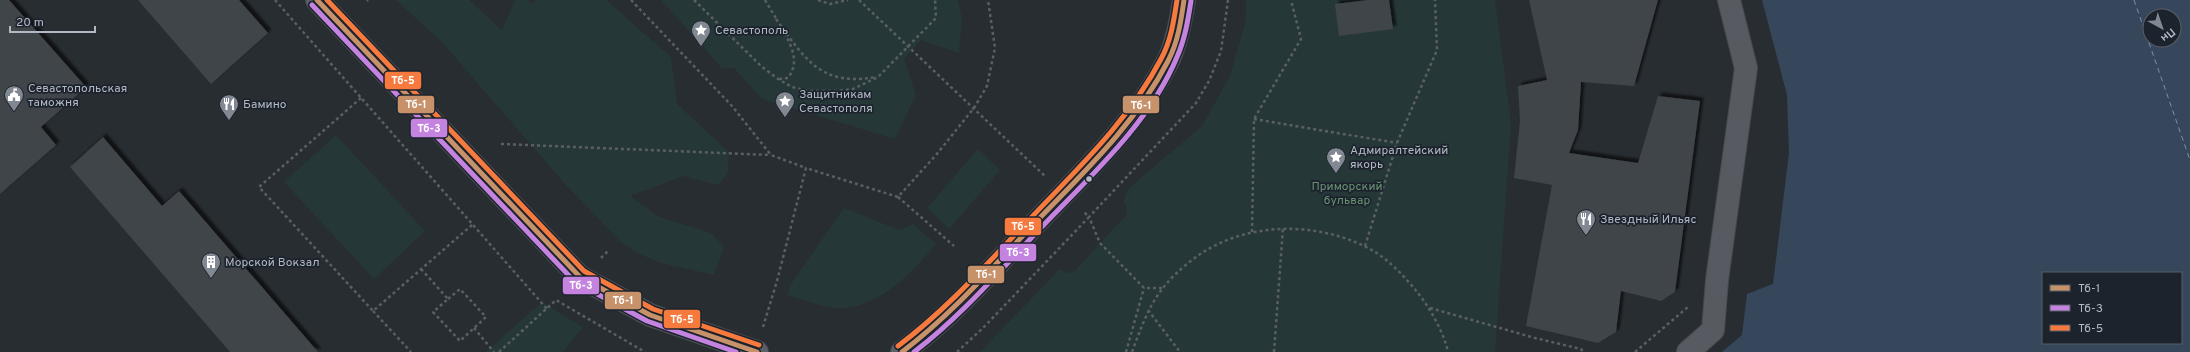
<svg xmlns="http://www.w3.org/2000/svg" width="2190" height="352" font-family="Overpass,sans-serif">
	<defs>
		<filter id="shadow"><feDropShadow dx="3.5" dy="-3.5" stdDeviation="1" flood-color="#0009"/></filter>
	</defs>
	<rect width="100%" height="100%" fill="#282d32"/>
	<path fill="#263738" d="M396 0H469L502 30 515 0H527L533 4 535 0H606L671 57 677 104 729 152 728 173 718 185 683 176 630 196 657 216 711 233 724 247 714 275 661 263 639 254 622 243 565 184 441 41Z
		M661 0H958L962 18 959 53 921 40 904 59 916 95 895 139 762 99 734 68H722Z
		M1246 0H1495L1511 123 1495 352H980L1060 269 1066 273 1075 271 1127 214V207L1123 202 1129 188 1202 126 1230 76 1246 20Z
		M336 135 425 231 374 279 284 182Z
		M978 149 1000 170 949 229 927 208Z
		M844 208 899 230 913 224 936 244C912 272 881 307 841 308 823 308 805 300 787 295L791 284Z
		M542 302 583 327 563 352H486Z"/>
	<path fill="#37475b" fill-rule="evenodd" d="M1762 0H2190V352H1722L1742 335 1747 294 1773 284 1789 153 1787 95ZM2150 16H2174V40H2150ZM2043 273H2181V343H2043Z"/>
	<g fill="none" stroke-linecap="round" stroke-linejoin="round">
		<path stroke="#7c90aa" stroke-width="1" stroke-dasharray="5 4" stroke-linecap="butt" d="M2134 0 2190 160"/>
	</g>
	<path fill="#404449" filter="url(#shadow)" d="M0 0H9L86 87 41 127 56 145 0 194Z
		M138 0H239L268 33 211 84Z
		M1368 0H1389L1393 29 1339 36 1335 4Z
		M1529 0H1658L1634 86 1581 82 1578 130 1569 153 1638 163 1658 96 1700 101 1675 292 1661 301 1621 291 1616 332 1598 343 1526 326 1552 185 1514 178 1520 121 1518 86 1547 80Z
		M103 137 162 206 179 191 318 352H230L70 167Z"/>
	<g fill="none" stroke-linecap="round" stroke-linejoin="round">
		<defs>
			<path id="pedestrian" d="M1688 352 1713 330 1717 280 1746 68 1729 0"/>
			<path id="secondary" d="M317 0 580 277 650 315 757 352
				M902 352C950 318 989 272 1030 229 1079 177 1135 126 1168 61 1177 43 1181 20 1184 0"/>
		</defs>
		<use href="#pedestrian" stroke="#46494d" stroke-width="24"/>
		<use href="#secondary" stroke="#46494d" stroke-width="24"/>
		<path stroke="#5a5f65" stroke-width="2.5" stroke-dasharray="3 3" stroke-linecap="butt" d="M275 0 547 309
			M631 0 732 106 771 155 806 168
			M694 0 761 66 778 79 792 87 809 91H838L853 89 878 77 936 18 935 0
			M765 0 777 20
			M818 0 830 4 848 0
			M859 0 1046 177
			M367 1 368 0
			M776 19C805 59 821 87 876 77
			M779 79 788 78C799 63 793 49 785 34
			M361 98 259 187 373 311 472 225
			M1254 119 1397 143
			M501 144 771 155
			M898 197 954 246
			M1252 232 1254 119 1301 39 1291 0
			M1365 246 1397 143 1437 50 1435 0
			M601 258 608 251
			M421 269 448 299 433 312 460 341 486 317 460 289 448 299
			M1162 288H1144L1100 243 1089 217 1196 103 1209 81 1221 51 1228 0
			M1430 308 1535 338 1581 349 1583 352
			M1148 310 1180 352
			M373 311 411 352
			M763 327 777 281 806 168 898 197 936 155 974 108 987 86 995 48 988 0
			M474 328 494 352
			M499 352 556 300 645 352
			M957 352 984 327 1089 217 1083 211
			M1126 352 1144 288
			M1132 352C1146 314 1154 291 1187 264 1235 223 1308 219 1364 246 1386 256 1403 275 1418 293 1430 308 1444 333 1448 352
			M1274 352 1283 228
			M1635 352 1688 307"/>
		<use href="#pedestrian" stroke="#575b61" stroke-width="22"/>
		<use href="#secondary" stroke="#5b5f66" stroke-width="22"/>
		<defs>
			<path id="bus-1" d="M317 0 580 277 650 315 757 352
				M902 352C951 315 990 270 1032 226 1081 175 1135 125 1168 61 1178 42 1181 21 1184 0"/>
			<path id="bus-2" d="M312 5 575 282 647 321 736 352
				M914 352C959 318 996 275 1035 234 1085 181 1149 125 1177 57 1185 39 1188 20 1191 1"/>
			<path id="bus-3" d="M327 0 584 271 653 309 759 345
				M898 346C946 310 985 266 1027 222 1075 171 1128 122 1161 59 1171 41 1174 20 1177 0"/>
		</defs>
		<use href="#bus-1" stroke="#1c232d" stroke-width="8"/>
		<use href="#bus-2" stroke="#1c232d" stroke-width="8"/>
		<use href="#bus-3" stroke="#1c232d" stroke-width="8"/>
		<use href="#bus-1" stroke="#c7916a" stroke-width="5"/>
		<use href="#bus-2" stroke="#c483df" stroke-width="5"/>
		<use href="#bus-3" stroke="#f6793e" stroke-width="5"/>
	</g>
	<defs>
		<symbol id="sight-pin" viewBox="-11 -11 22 30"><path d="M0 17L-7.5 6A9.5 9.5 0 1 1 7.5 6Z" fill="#818891" stroke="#1c232d"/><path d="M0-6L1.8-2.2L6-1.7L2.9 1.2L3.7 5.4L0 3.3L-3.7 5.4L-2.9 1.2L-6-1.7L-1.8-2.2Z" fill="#fff"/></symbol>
		<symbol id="civic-pin" viewBox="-11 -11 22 30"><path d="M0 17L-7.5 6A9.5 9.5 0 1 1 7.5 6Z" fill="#818891" stroke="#1c232d"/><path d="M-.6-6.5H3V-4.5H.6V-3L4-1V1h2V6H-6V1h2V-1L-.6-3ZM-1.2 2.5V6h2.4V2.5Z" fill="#fff"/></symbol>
		<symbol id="restaurant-pin" viewBox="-11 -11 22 30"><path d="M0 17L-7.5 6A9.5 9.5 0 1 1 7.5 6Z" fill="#818891" stroke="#1c232d"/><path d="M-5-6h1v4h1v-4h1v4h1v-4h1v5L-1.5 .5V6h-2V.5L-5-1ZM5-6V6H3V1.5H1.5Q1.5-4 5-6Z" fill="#fff"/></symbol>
		<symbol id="building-pin" viewBox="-11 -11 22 30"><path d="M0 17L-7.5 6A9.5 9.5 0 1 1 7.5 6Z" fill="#818891" stroke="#1c232d"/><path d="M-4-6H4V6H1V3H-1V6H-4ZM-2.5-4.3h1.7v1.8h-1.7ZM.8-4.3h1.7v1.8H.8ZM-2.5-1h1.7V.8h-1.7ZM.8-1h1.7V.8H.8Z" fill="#fff"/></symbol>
	</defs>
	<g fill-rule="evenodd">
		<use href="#sight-pin" x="690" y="19" width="22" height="30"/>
		<use href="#civic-pin" x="3" y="84" width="22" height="30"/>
		<use href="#sight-pin" x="774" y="90" width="22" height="30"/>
		<use href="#restaurant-pin" x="218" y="93" width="22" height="30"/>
		<use href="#sight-pin" x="1325" y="146" width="22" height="30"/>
		<use href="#restaurant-pin" x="1575" y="208" width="22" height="30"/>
		<use href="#building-pin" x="200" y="251" width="22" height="30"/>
	</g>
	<circle fill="#b1b9c4" stroke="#1c232d" stroke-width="1.5" cx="1089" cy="179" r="3.5"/>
	<g text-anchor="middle" stroke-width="3.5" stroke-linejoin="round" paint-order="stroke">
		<g font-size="12" fill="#b1b9c4" stroke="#1c232d" text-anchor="start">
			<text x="715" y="34">Севастополь</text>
			<text x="28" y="92">Севастопольская<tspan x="28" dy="14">таможня</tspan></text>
			<text x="799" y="98">Защитникам<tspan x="799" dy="14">Севастополя</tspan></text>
			<text x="243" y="108">Бамино</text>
			<text x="1350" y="154">Адмиралтейский<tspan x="1350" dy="14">якорь</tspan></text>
			<text x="1600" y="223">Звездный Ильяс</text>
			<text x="225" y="266">Морской Вокзал</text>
		</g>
		<g font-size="12" fill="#6a9373" stroke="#1c232d">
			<text x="1347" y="190">Приморский<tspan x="1347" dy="14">бульвар</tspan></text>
		</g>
	</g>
	<g stroke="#1c232d" stroke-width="1.5">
		<rect x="384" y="71" width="38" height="19" rx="4" fill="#f6793e"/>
		<rect x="397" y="95" width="38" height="19" rx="4" fill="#c7916a"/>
		<rect x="1122" y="95" width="38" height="19" rx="4" fill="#c7916a"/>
		<rect x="410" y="118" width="38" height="20" rx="4" fill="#c483df"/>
		<rect x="1004" y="217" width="38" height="19" rx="4" fill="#f6793e"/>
		<rect x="999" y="243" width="38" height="19" rx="4" fill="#c483df"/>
		<rect x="967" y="265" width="38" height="19" rx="4" fill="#c7916a"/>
		<rect x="562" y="276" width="38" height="19" rx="4" fill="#c483df"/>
		<rect x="604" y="291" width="38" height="19" rx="4" fill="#c7916a"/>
		<rect x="663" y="309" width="38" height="20" rx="4" fill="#f6793e"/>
	</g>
	<g font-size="11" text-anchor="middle" font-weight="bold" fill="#fff">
		<text x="403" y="84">Тб-5</text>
		<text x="416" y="108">Тб-1</text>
		<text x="1141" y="109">Тб-1</text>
		<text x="429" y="132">Тб-3</text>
		<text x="1023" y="230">Тб-5</text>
		<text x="1018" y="256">Тб-3</text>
		<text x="986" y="278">Тб-1</text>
		<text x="581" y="289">Тб-3</text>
		<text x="623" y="304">Тб-1</text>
		<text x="682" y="323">Тб-5</text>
	</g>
	<rect x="2042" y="272" width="140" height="72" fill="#1c232d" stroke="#585f69"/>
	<rect x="2050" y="285" width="20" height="6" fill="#c7916a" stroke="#585f69"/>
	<text x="2078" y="292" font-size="12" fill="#b1b9c4">Тб-1</text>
	<rect x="2050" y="305" width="20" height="6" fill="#c483df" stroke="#585f69"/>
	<text x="2078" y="312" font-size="12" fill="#b1b9c4">Тб-3</text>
	<rect x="2050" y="325" width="20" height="6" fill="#f6793e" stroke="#585f69"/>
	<text x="2078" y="332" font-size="12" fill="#b1b9c4">Тб-5</text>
	<g transform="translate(2162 28) rotate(140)"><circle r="19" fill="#1c232d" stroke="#585f69"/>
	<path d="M0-3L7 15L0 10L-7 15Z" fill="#818891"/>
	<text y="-6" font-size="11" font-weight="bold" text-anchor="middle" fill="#b1b9c4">Пн</text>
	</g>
	<path d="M10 26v6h85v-6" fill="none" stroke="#b1b9c4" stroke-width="2"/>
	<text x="16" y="26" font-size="12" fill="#b1b9c4" stroke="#1c232d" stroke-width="3" paint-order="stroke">20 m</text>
</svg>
